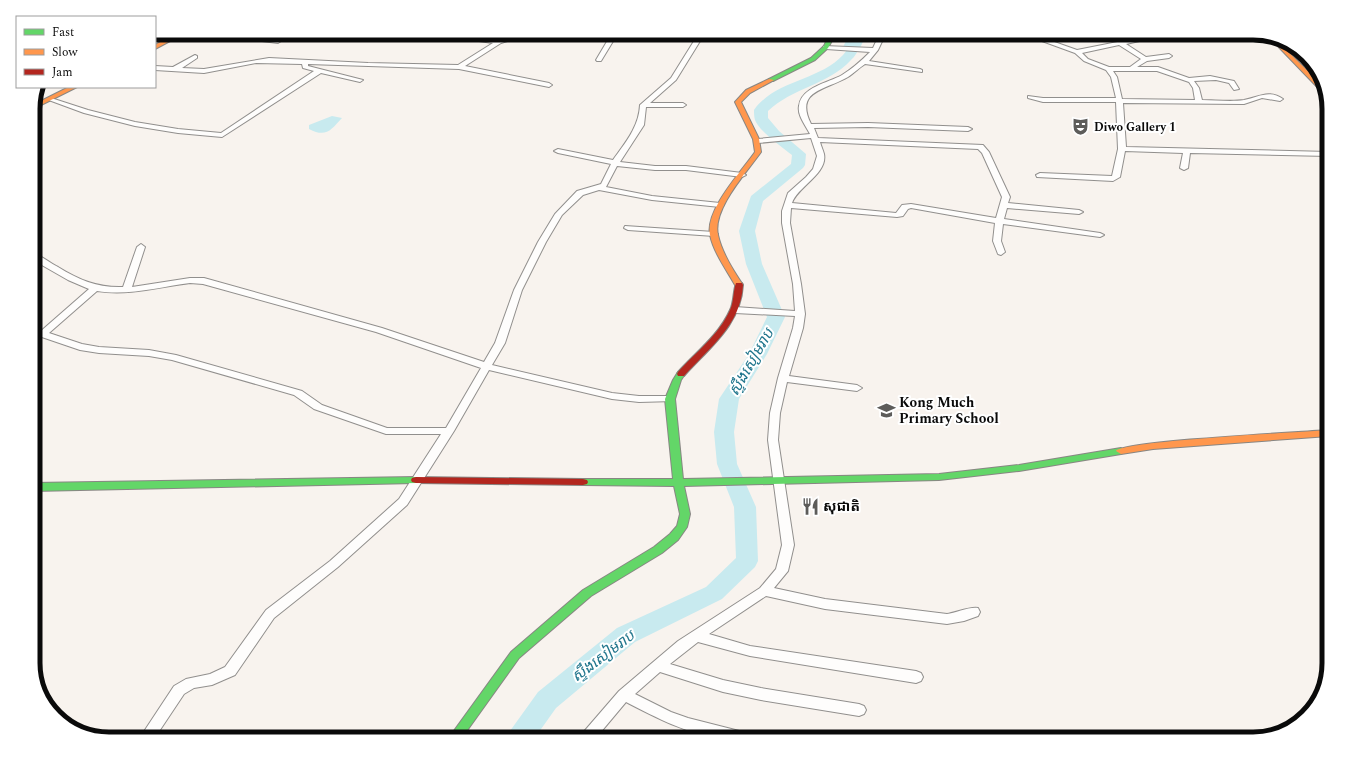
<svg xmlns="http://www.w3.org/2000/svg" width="1362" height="772" font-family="Spectral,'Noto Sans Khmer',serif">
	<rect width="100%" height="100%" fill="#f8f3ee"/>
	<path fill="#c8eaef" d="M850 33H867L860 48 843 47Z
		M332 116 342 118C331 130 326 138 309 129V125Z"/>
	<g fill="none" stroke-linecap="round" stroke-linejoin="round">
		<path fill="#c8eaef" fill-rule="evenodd" d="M854 33H866C861 42 859 53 851 60 828 85 792 88 768 111V118L779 131 806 154 805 165 803 168 763 201 755 231 762 264 785 317 767 354 739 399 734 432 737 464 756 507 758 561 755 567 722 599 635 642 556 708 534 739H506L510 731 538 692 617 628 706 587 736 558 734 507 717 464 714 432 719 399 749 354 767 317 746 264 739 231 751 196 791 164 792 155C782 147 759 131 755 120 754 117 754 113 754 110 775 80 819 81 843 55 849 49 851 40 854 33Z"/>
		<defs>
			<path id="street" d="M209 33H227L278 39 281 41 278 43 212 35Z
				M442 33 499 40 524 33H534L501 43 465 66 549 83 552 85 549 87 459 69 308 64V66L363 80 360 82 321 73 222 137 178 133 135 126 84 113 46 99 51 98 88 110 135 122 178 129 221 133 314 71 303 68 302 64 256 63 204 73 155 70V66L173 67 195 55 197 56V58L182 68 204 69 269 58 368 63 458 65 493 43 444 36 442 35Z
				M612 33H618L601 61H597L596 60Z
				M699 33H705L676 80 650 103H683L686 105 683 107H646L644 125 620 162 655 166H686L742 173 746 175 742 177 686 170H655L617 166 606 187 652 196 720 203 724 205 720 207 652 200 599 190 583 195 562 215 546 242 522 290 505 343 492 365 612 393 639 396H670L674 397 675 399 674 401 639 402 612 399 489 370 454 431 407 505 338 567 274 618 235 675 212 685 194 688 184 694 154 739H139L174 686 186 679 210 674 225 667 266 610 330 561 399 499 441 434H386L314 409 294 395 172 360 149 356 99 353 80 350 33 334V328L41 331 89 289 68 280 33 260V253C42 256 50 263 58 267 79 280 98 288 123 287L137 247 141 244 145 247 132 287 190 278H204L382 328 484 362 495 343 514 290 538 242 555 214 577 191 601 184 611 164 558 153 554 151 558 149 613 160C625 143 639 127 640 105L671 78ZM190 283 203 284 376 332 481 368 446 428H387L322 405 302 391 176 355 149 350 99 347 82 344 49 333 97 291C129 296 159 287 190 283Z
				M880 33H886L878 50 869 61 920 69 922 70V72L865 64C859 68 854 73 848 77 826 90 794 90 811 124L868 123 968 127 972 129 968 131 868 127 814 128 818 138 983 145 989 152 1010 197 1008 203 1079 210 1083 212 1079 214 1007 208 1004 219 1100 233 1104 235 1100 237 1003 224 1001 241 1005 252 1001 255 998 254 993 241 995 223 911 208 908 209 903 216 897 217 791 208 790 223 801 284 805 314 803 328 789 376 857 385 862 388 857 391 787 382 780 413 778 440 794 545 788 571 774 588 825 599 947 614C955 613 971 606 978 608L980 612 978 616 964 621 947 624 825 609 766 596 709 634 750 646 916 671 921 673 923 677 921 681 916 683 750 656 698 642 670 664 723 680 761 688 859 704 864 706 866 710 864 714 859 716 761 700 723 692 660 672 635 694 671 712 688 718 751 734 753 739C743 739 734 740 725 739 689 735 657 718 626 702L595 739H579L581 735 619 691 678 641 760 588 776 569 782 545 768 440 770 413 778 378 793 328 795 316 735 313 730 310 735 307 795 311 793 284 782 223V211L788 193 806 177 813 169 817 156 811 138 758 143 754 141 758 139 810 134C806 126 797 115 799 106 801 87 828 83 842 75 852 69 862 60 870 52L826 49 823 47 824 46 873 48ZM820 142 978 149 982 153 1002 197 996 218 911 204 902 205 896 213 792 203C797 187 828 174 824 154 823 150 821 146 820 142Z
				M1020 33H1029L1077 50 1163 33H1175L1126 44 1146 57 1169 54 1172 56 1169 58 1147 61 1137 67H1158L1189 78 1210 76 1234 81 1239 89 1234 90 1229 83 1216 80 1194 81 1199 88 1202 100C1215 100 1231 102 1244 100 1258 97 1270 89 1283 99L1280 101 1262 98 1244 104 1123 103 1126 147 1329 152V156L1190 153 1188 168 1184 170 1180 168 1183 153 1125 151 1120 177 1113 181 1037 177 1036 175 1040 173 1112 176 1118 149 1116 102H1043L1028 98V96L1043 98H1116L1111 77 1106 70 1084 61 1075 53ZM1119 45 1141 59 1130 67H1109L1088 59 1082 53ZM1113 71H1157L1189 82 1193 88 1195 100 1122 99 1117 77Z
				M625 226 714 232 718 234 714 236 628 230 624 228Z"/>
			<path id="fast" d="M830 33H836L828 48 815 60 773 81H769V79L811 58 824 46Z
				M681 371 685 374 681 380 675 399 683 479 939 474 1019 465 1121 448 1126 451 1121 454 1019 471 939 480 684 486 690 514 687 527 678 540 662 553 591 596 519 658 461 739H448L511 652 583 590 654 547 670 534 677 526 680 514 674 486 583 485 579 484 578 482 579 480 583 479H673L665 399 673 380 678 372Z
				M416 477 420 478 421 480 420 482 416 483 33 491V483Z"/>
			<path id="slow" d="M178 33H185L155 49V45Z
				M1269 37 1275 39 1324 87 1326 94 1323 93Z
				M769 79 774 80 750 93 741 102 759 139 761 152C747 172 712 209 718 235 722 253 733 270 743 285L739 287 735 285C726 269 714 253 710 235 705 210 741 172 755 152L753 139 735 102 746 90Z
				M69 87H77L33 109V105Z
				M1329 430V436L1153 449 1121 454 1116 451C1124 441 1304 432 1329 430Z"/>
			<path id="jam" d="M736 283H742L743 285C741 325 709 348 684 376H678L677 374 678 372C695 353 719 335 730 310 734 302 733 291 736 283Z
				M416 477 583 479 587 480 588 482 587 484 583 485 416 483 412 482 411 480 412 478Z"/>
		</defs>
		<use href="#street" stroke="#918f8d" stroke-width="2"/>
		<use href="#fast" stroke="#888683" stroke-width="2"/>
		<use href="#slow" stroke="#888683" stroke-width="2"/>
		<use href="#jam" stroke="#888683" stroke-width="2"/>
		<use href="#street" fill="#fefdfc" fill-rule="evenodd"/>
		<use href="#fast" fill="#63d668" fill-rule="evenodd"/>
		<use href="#slow" fill="#ff974d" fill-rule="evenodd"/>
		<use href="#jam" fill="#b3261e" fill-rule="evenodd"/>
	</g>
	<defs>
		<symbol id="theatre-bare" viewBox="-9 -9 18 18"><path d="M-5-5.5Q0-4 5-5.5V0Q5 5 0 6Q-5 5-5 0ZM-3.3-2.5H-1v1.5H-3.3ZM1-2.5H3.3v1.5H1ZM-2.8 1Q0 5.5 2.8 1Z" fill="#5d5c5a" stroke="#fff" stroke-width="2.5" paint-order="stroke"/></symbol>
		<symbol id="school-bare" viewBox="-9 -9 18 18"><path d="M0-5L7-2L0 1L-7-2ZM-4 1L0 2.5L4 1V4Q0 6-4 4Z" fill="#5d5c5a" stroke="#fff" stroke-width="2.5" paint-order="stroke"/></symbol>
		<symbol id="restaurant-bare" viewBox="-9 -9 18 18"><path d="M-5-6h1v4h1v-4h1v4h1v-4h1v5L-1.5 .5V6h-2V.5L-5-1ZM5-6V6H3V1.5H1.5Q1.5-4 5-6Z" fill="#5d5c5a" stroke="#fff" stroke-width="2.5" paint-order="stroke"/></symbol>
	</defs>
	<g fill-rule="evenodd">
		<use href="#theatre-bare" x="1068" y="114" width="25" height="25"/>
		<use href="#school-bare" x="874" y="398" width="25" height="25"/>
		<use href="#restaurant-bare" x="798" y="494" width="25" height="25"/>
	</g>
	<g text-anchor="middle" stroke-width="4" stroke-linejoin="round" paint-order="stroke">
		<g font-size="12" font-weight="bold" fill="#0a0a0a" stroke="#fff" text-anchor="start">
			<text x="1094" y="131">Diwo Gallery 1</text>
		</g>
		<g font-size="14" font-weight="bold" fill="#0a0a0a" stroke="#fff" text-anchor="start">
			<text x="899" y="407">Kong Much<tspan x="899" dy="16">Primary School</tspan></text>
			<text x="823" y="511">សុជាតិ</text>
		</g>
		<g font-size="15" font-style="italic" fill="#21768d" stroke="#fff">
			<text transform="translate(751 362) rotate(-60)" y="5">ស្ទឹងសៀមរាប</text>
			<text transform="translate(603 656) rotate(-37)" y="5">ស្ទឹងសៀមរាប</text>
		</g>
	</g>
	<path d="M0 0H1362V772H0ZM109 40H1253A69 69 0 0 1 1322 109V663A69 69 0 0 1 1253 732H109A69 69 0 0 1 40 663V109A69 69 0 0 1 109 40Z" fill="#fff" fill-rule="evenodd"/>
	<path fill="none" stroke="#0a0a0a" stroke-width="5" d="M109 40H1253A69 69 0 0 1 1322 109V663A69 69 0 0 1 1253 732H109A69 69 0 0 1 40 663V109A69 69 0 0 1 109 40Z"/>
	<rect x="16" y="16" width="140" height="72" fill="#ffffff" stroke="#9d9d9d"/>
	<rect x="24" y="29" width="20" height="6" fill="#63d668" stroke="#9d9d9d"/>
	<text x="52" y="36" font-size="12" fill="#0a0a0a">Fast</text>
	<rect x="24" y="49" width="20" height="6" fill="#ff974d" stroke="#9d9d9d"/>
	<text x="52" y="56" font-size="12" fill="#0a0a0a">Slow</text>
	<rect x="24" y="69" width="20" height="6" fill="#b3261e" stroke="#9d9d9d"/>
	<text x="52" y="76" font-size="12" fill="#0a0a0a">Jam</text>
</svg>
